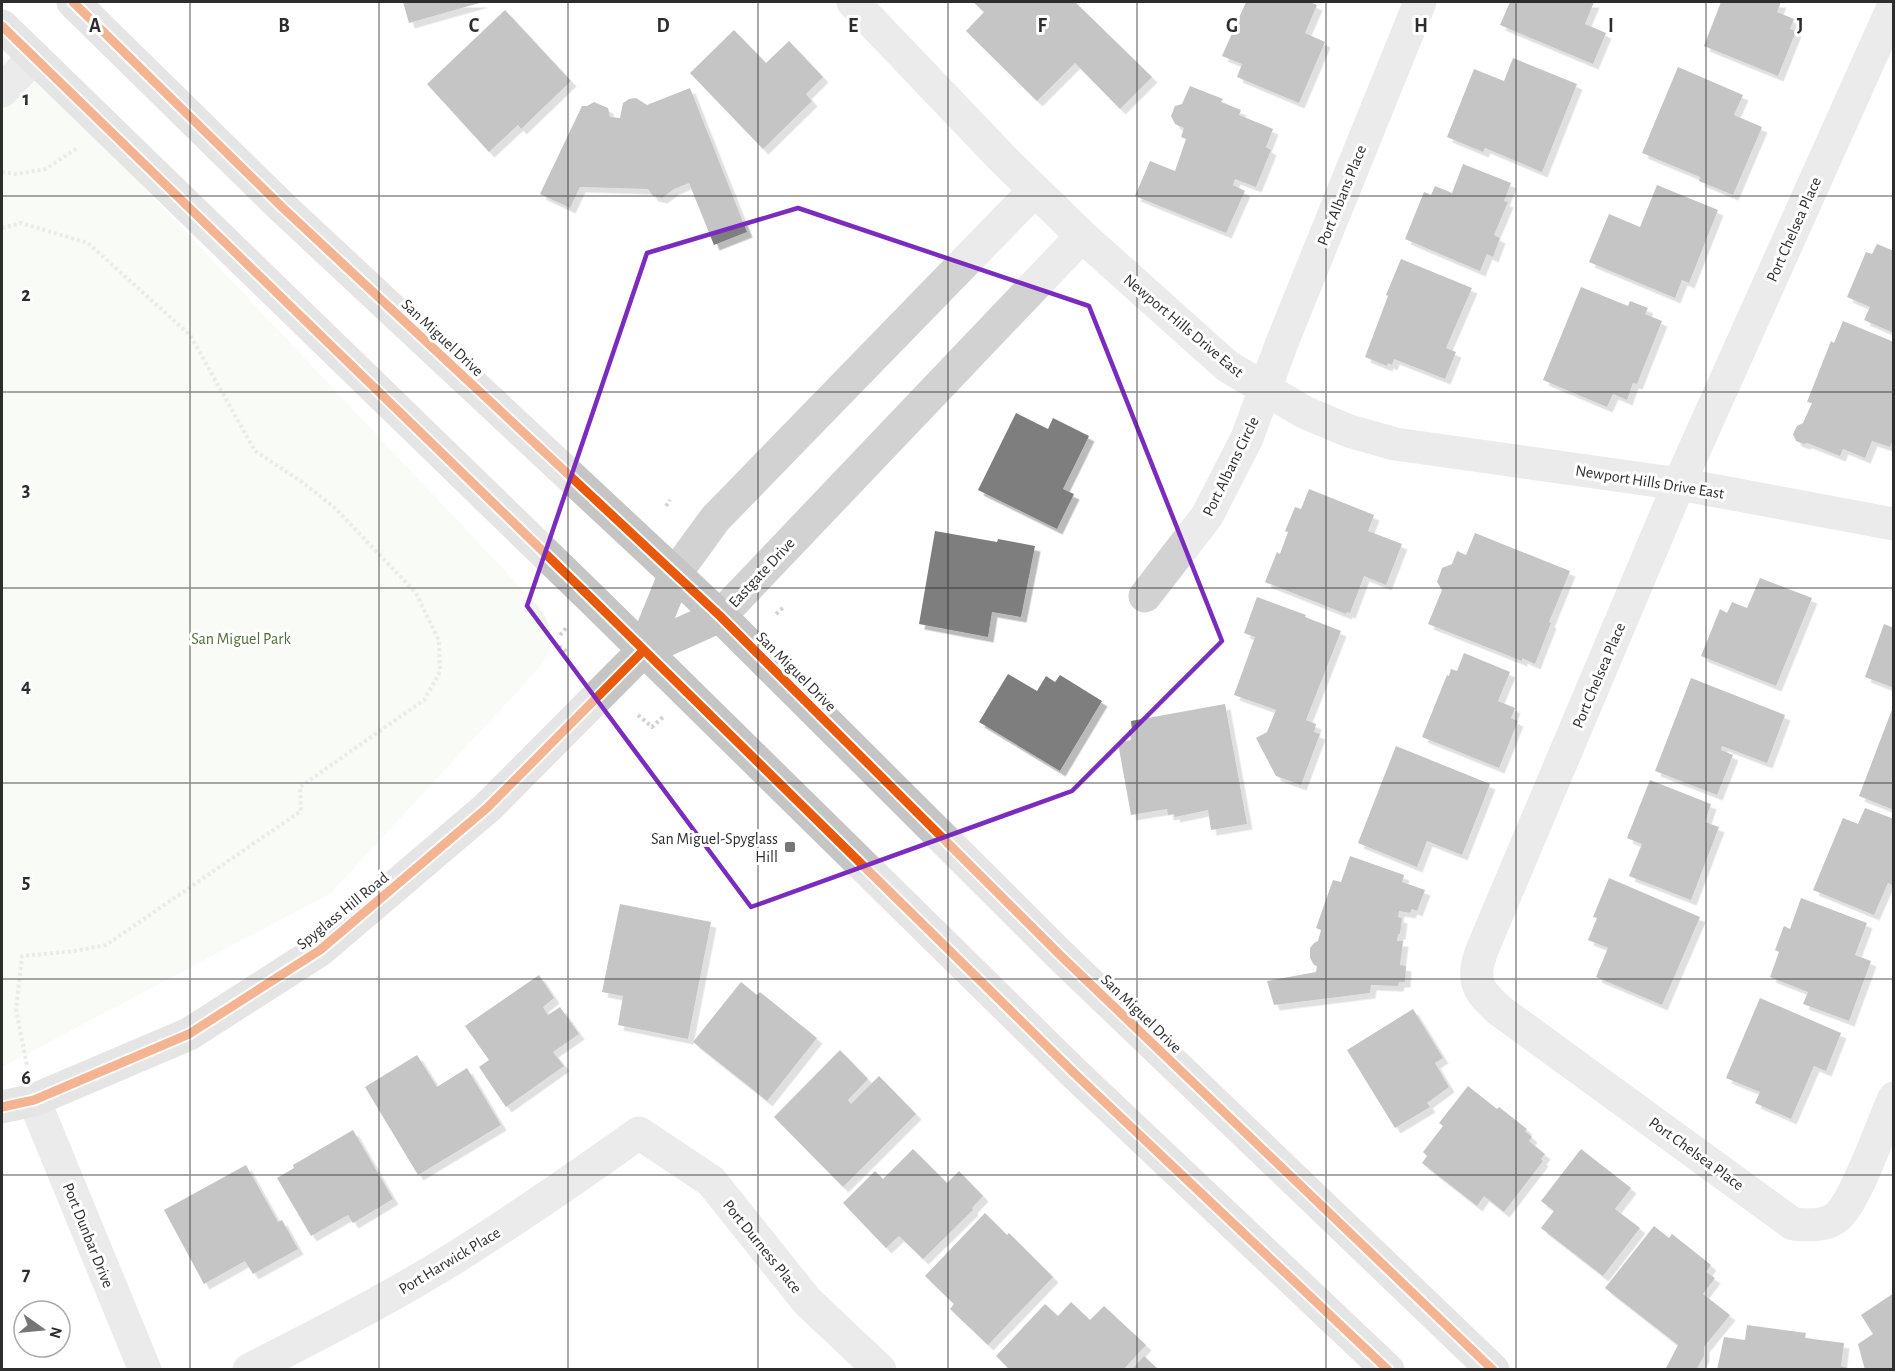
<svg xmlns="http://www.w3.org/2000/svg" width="1895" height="1371" font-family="'Alegreya Sans',sans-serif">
	<defs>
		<filter id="shadow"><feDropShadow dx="5.5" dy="5.5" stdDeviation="0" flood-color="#0004"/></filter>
	</defs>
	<rect width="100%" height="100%" fill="#fff"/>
	<path fill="#f0f5ea" d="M2 42 68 107 537 605C555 626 555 649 537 670L331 893 2 1067Z"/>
	<path fill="#7e7e7e" filter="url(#shadow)" d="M403 2H483L409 23Z
		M973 2H1075L1152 77 1120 109 1075 63 1037 101 966 31 984 12Z
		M1246 2H1310L1317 5 1305 33 1325 42 1299 103 1237 77 1242 64 1222 56Z
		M1510 2H1594L1585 24 1606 33 1593 64 1500 25Z
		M1721 2H1781L1777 12 1794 19 1790 29 1796 31 1778 76 1704 46Z
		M505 10 571 81 521 129 518 125 489 152 427 84Z
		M734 30 766 63 789 41 823 77 806 94 812 101 763 149 690 73Z
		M1513 58 1577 84 1542 172 1485 148 1483 152 1447 137 1474 69 1504 81Z
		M1678 67 1743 95 1734 115 1762 127 1733 195 1699 181 1700 177 1642 153Z
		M1190 86 1223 99 1221 102 1241 110 1239 115 1273 129 1266 147 1271 150 1256 187 1235 179 1233 185 1245 191 1226 233 1135 196 1150 161 1175 171 1186 139 1181 137 1184 128 1175 124 1171 116 1175 106 1182 104Z
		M690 88 747 232 714 245 689 183 674 189 662 198 653 196 648 189 580 187 570 208 540 194 582 106H587L594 102 608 108 610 117 620 118 623 103 629 99 636 98 647 105Z
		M1463 164 1511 183 1504 201 1508 202 1494 235 1500 238 1493 257 1487 254 1480 271 1405 239 1424 192 1431 195 1435 186 1452 193Z
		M1657 185 1718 210 1689 283 1682 280 1675 298 1589 262 1609 214 1640 227Z
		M1877 244 1894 251V333L1864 320 1870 307 1847 297 1866 252 1872 254Z
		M1401 259 1472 288 1446 348 1456 352 1445 379 1394 359 1392 365 1388 363 1387 366 1365 357 1388 296 1386 295Z
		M1581 287 1628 306 1630 301 1648 308 1645 314 1662 321 1637 384 1633 383 1627 400 1613 394 1607 407 1543 380Z
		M1843 321 1894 342V438L1890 447 1872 441 1865 458 1843 449 1840 456 1807 443 1804 444 1796 441 1793 434 1797 426 1803 423 1812 403 1807 402 1831 341 1834 343Z
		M1016 413 1048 429 1053 418 1089 436 1063 489 1074 494 1057 529 978 490Z
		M1309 489 1374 515 1368 531 1402 544 1386 585 1364 576 1350 613 1347 612 1346 614 1265 582 1277 552 1280 554 1288 532 1285 531 1295 507 1301 509Z
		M935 531 997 542 998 539 1035 546 1021 617 992 612 988 637 919 624Z
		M1475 533 1570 571 1549 622 1551 623 1535 664 1522 658V661L1428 624 1442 590 1437 582 1442 568 1452 564 1457 551 1466 555Z
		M1760 578 1812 598 1776 686 1701 656 1720 609 1727 613 1732 602 1747 608Z
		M1257 597 1306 615 1305 617 1341 631 1306 720 1316 724 1314 732 1320 734 1301 785 1276 776 1256 738 1267 732 1276 710 1234 695 1255 637 1244 633Z
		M1884 624 1894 628V688L1865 677Z
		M1464 653 1510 672 1498 701 1515 708 1511 718 1518 721 1499 768 1422 737 1447 675 1449 676 1451 669 1457 671Z
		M1008 674 1037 691 1046 676 1055 682 1060 675 1102 701 1060 771 979 722Z
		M1691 678 1785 715 1767 763 1722 746 1721 750 1733 755 1717 795 1655 771Z
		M1225 704 1247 824 1211 830 1208 810 1175 817 1174 814 1168 815 1167 809 1131 815 1118 743 1131 740 1129 730H1132L1131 721Z
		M1893 707H1894V810L1859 796Z
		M1396 746 1490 784 1462 855 1427 841 1417 867 1358 843Z
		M1650 780 1711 804 1705 822 1719 827 1691 900 1629 876 1642 844 1627 838Z
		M1865 808 1894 819V886L1888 883 1874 915 1813 890 1843 818 1858 824Z
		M1350 856 1404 875 1402 882 1425 890 1417 911 1412 909 1410 913 1399 911 1398 917 1402 918 1400 934H1398L1397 941H1403L1400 965 1406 966 1405 982H1399L1398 986 1371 985 1370 993 1274 1005 1267 981 1316 972 1317 966 1314 965 1310 958V948L1314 943 1318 941 1321 930 1316 928 1333 880 1341 882Z
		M1609 878 1700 917 1662 1005 1596 977 1608 948 1588 940 1597 918 1593 917Z
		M1801 898 1867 923 1855 955 1871 961 1849 1021 1803 1004 1808 992 1770 977 1779 952 1775 950 1784 926 1790 929Z
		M620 904 711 922 688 1039 618 1025 623 996 602 992Z
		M539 975 554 998 543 1007 548 1015 560 1007 579 1034 553 1052 564 1066 506 1107 479 1067 489 1060 465 1026Z
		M741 982 757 995 760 992 817 1038 767 1101 693 1042Z
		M1760 998 1841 1033 1826 1071 1814 1066 1791 1119 1755 1103 1760 1092 1726 1078Z
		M1413 1009 1443 1058 1435 1063 1449 1087 1427 1103 1430 1107 1395 1128 1347 1050Z
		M840 1050 868 1079 848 1100 851 1104 879 1076 916 1114 843 1187 774 1117Z
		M417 1055 437 1087 467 1068 501 1125 418 1175 365 1087Z
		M1468 1086 1497 1109 1499 1107 1527 1129 1525 1131 1532 1137 1529 1141 1545 1154 1541 1159 1543 1161 1504 1212 1484 1196 1477 1206 1422 1163 1427 1156 1423 1152 1443 1126 1439 1123Z
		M353 1130 393 1199 353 1223 348 1215 311 1236 277 1178 294 1168 293 1165Z
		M913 1149 947 1183 959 1171 983 1196 972 1208 973 1210 923 1259 899 1236 886 1248 843 1203 875 1171 883 1179Z
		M1581 1149 1631 1188 1615 1209 1640 1228 1603 1276 1541 1228 1554 1211 1541 1201Z
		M246 1165 278 1222 282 1220 298 1249 253 1274 245 1261 204 1284 164 1210Z
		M985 1213 1007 1235 1009 1233 1053 1277 988 1345 950 1309 954 1304 925 1276Z
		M1654 1226 1669 1238 1672 1234 1711 1265 1706 1272 1715 1278 1703 1294 1730 1315 1704 1347V1356L1696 1370H1665L1678 1345 1605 1288Z
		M1894 1293V1370H1865L1858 1344 1873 1334 1861 1315Z
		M1071 1302 1090 1320 1104 1306 1146 1345 1123 1370H1010L996 1356 1045 1304 1058 1316Z
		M1747 1325 1806 1333 1805 1338 1844 1343 1841 1366 1855 1370H1717L1724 1337 1745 1340Z
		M1144 1356 1159 1370H1131Z"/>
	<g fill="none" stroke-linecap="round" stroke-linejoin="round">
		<path stroke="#d2d2d2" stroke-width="4" stroke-dasharray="3 3" stroke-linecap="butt" d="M2 172 16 174 46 169 77 148
			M2 228 21 223 88 243 190 335 255 451 302 482 334 507 416 593 439 641 440 672 424 700 300 787 301 811 106 945 75 951 22 956 16 1009 27 1066
			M666 506 670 500
			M776 614 784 607
			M560 635 567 627
			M559 646 567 652
			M638 715 652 727 663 717"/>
		<path stroke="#d2d2d2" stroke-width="33" d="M853 2 1003 159 1082 236 1227 366 1304 412 1349 431 1395 444 1679 484 1894 524
			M1894 5 1679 484 1490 931C1483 949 1469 972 1482 992 1486 998 1493 1004 1499 1010L1793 1224C1808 1225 1826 1227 1838 1216 1857 1199 1882 1124 1894 1098
			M2 91 34 57
			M675 574 715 519 1035 190
			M1145 596 1207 516 1247 438 1283 340 1420 2
			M720 616 1082 236
			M34 1100 145 1370
			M249 1370C313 1337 377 1305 438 1268 507 1226 573 1180 639 1133L711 1181 807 1301 880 1370"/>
		<path stroke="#c5c5c5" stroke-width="33" d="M73 2 283 208 720 616 1060 955 1493 1370
			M2 26 591 598 1073 1072 1388 1370
			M644 650 675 574
			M2 1107 34 1100 189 1034 320 950 488 807 644 650 720 616"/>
		<defs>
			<path id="cycleway" d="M73 2 283 208 720 616 1060 955 1493 1370
				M2 26 591 598 1073 1072 1388 1370
				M2 1107 34 1100 189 1034 320 950 488 807 644 650"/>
		</defs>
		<use href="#cycleway" stroke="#fff" stroke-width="13"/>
		<use href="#cycleway" stroke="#e8590c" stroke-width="9"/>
	</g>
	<path d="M0 0H1895V1371H0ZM798 208 1089 306 1222 641 1072 791 751 907 527 606 647 253Z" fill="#fff" fill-opacity=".55" fill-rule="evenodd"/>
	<path fill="none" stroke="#7b2cbf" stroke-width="4.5" stroke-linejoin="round" d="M798 208 1089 306 1222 641 1072 791 751 907 527 606 647 253Z"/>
	<path fill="none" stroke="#2d2d2d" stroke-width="1.5" stroke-opacity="0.55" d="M190 2V1370M379 2V1370M568 2V1370M758 2V1370M948 2V1370M1137 2V1370M1326 2V1370M1516 2V1370M1706 2V1370M2 196H1894M2 392H1894M2 588H1894M2 783H1894M2 979H1894M2 1175H1894"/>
	<rect fill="#767676" stroke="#fff" stroke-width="2" x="784" y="841" width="12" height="12" rx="3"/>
	<g text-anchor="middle" stroke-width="6" stroke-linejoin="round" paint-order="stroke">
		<g font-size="16" fill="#2d2d2d" stroke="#fff">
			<text transform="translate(1341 195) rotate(-68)" y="6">Port Albans Place</text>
			<text transform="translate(1793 229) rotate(-66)" y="6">Port Chelsea Place</text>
			<text transform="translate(1184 325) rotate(40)" y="6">Newport Hills Drive East</text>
			<text transform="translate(443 337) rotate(43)" y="6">San Miguel Drive</text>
			<text transform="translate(1230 466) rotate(-64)" y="6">Port Albans Circle</text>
			<text transform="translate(1650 481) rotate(9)" y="6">Newport Hills Drive East</text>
			<text transform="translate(761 572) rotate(-47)" y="6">Eastgate Drive</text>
			<text transform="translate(797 671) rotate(45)" y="6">San Miguel Drive</text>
			<text transform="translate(1598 675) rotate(-67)" y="6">Port Chelsea Place</text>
			<text transform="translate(342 910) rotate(-39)" y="6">Spyglass Hill Road</text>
			<text transform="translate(1142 1013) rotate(44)" y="6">San Miguel Drive</text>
			<text transform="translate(1697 1153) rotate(36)" y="6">Port Chelsea Place</text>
			<text transform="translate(89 1235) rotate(68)" y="6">Port Dunbar Drive</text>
			<text transform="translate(763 1246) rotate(51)" y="6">Port Durness Place</text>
			<text transform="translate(449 1260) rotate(-31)" y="6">Port Harwick Place</text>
		</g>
		<g font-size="16" fill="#526d37" stroke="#fff">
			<text x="241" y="644">San Miguel Park</text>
		</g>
		<g font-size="16" fill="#2d2d2d" stroke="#fff" text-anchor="end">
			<text x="778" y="844">San Miguel-Spyglass<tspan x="778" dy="18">Hill</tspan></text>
		</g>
	</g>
	<g font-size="20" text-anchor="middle" font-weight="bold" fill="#2d2d2d" stroke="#fff" stroke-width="6" stroke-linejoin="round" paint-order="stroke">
		<text x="95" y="32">A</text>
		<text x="284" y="32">B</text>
		<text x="474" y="32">C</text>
		<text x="663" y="32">D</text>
		<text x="853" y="32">E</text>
		<text x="1042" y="32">F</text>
		<text x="1232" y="32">G</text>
		<text x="1421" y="32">H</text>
		<text x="1611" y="32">I</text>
		<text x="1800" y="32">J</text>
		<text x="26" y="105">1</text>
		<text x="26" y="301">2</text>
		<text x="26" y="496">3</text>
		<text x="26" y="692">4</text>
		<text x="26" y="888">5</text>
		<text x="26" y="1084">6</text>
		<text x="26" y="1280">7</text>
	</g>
	<rect width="1895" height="1371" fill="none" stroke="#2d2d2d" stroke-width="6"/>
	<g transform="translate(42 1329) rotate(105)"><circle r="28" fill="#ffffff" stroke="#ababab" stroke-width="1.5"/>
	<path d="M0-4.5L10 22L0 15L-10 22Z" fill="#767676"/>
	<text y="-9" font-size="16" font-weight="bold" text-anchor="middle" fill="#2d2d2d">N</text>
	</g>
</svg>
